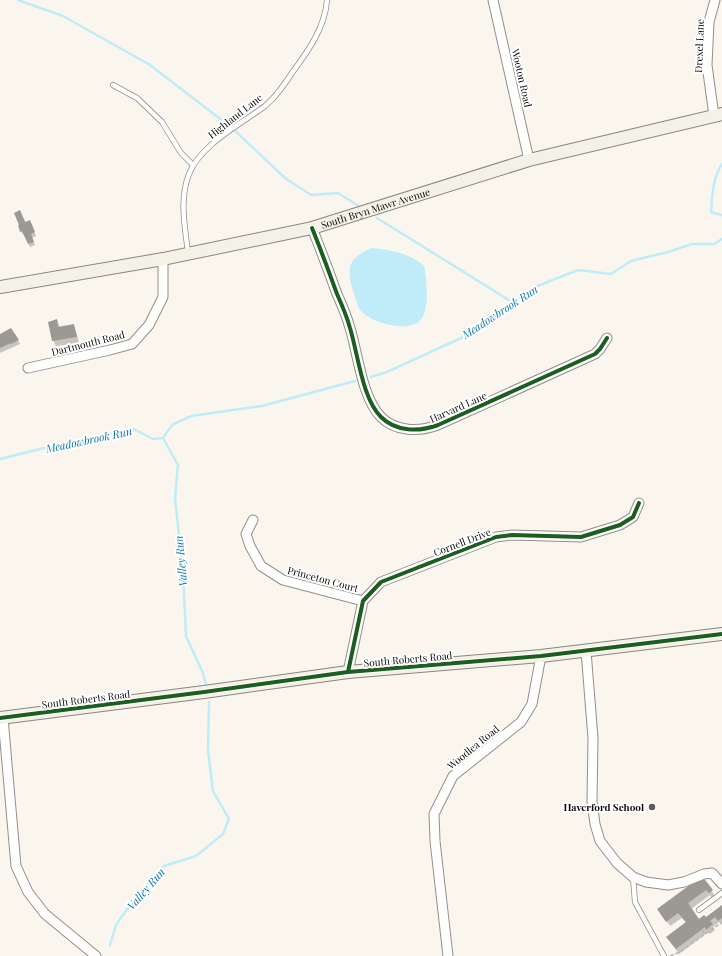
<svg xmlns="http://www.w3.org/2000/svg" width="722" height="956" font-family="'Playfair Display',serif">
	<rect width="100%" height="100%" fill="#faf6ed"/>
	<path fill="#bfecf8" d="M372 248C390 250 410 253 424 266 427 278 429 308 422 318 411 334 373 324 361 311 357 306 356 299 354 294 346 269 347 258 372 248Z"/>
	<path fill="#0003" d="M20 211 26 223 32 225 36 236 32 238 35 245 30 247 24 234 23 235 21 231Z
		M57 320 60 327 73 325 76 331 79 343 56 346 53 340Z
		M11 329 20 344 0 353V336Z
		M702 877 715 896 712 898 710 895 691 909 699 920 705 919 722 906V925L719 922 713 927 715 930 710 934 708 932 679 954 671 943 686 923 682 918 670 926 662 915Z"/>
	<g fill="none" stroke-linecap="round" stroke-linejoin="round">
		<path stroke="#bfecf8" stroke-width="2.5" d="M18 0 63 16 150 65 232 128 285 178 311 195 338 193 362 208
			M722 164C713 177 712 196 711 212L722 215
			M377 218 512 302
			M371 377 387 372 461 338 535 287 578 270 611 274 631 261 668 252 692 244H714L722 239
			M163 438 178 465 175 498 183 572 186 636 203 673 206 685
			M0 459 40 449 134 429 153 439 163 438 172 425 191 416 262 406 355 381
			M110 945 116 925 134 899 164 866 196 856 223 834 229 819 213 791 208 751 209 702"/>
	</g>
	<path fill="#9c9894" d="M20 210 25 222 30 220 35 232 31 234 34 242 28 244 22 231 20 232 18 225H19L14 213Z
		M57 319 58 327 74 324 77 337 52 341 48 322Z
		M11 328 19 340 11 344V343L0 348V334Z
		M702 876 713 890 709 893 706 890 688 903 699 919 704 915 706 917 722 905V918L718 921 715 917 710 921 713 924 706 930 705 927 676 949 666 937 686 922 678 913 666 922 657 909Z"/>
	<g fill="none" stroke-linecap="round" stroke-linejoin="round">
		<defs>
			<path id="lane" d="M113 85 137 98 162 122 181 153 193 165
				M188 253C185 226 179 200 189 174 200 145 241 124 265 106 276 97 284 85 292 73 308 51 325 28 327 0
				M633 877 635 902 664 956
				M699 910 722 893"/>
			<path id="street" d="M493 0 529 160
				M714 116 707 65 709 22 715 0
				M312 228C321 250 329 272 337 294 342 305 347 317 350 328 358 354 362 398 381 417 396 432 419 432 438 425L595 354 600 349 607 338
				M28 368 110 350 132 344 149 325 163 297V259
				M253 520 246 534 250 546 261 566 283 580 363 601
				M586 651 593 738 592 801 595 824 600 841 617 863 633 877 646 882 668 885 684 882 704 874 712 873 722 884
				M348 672 363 601 381 582 496 537 512 535 581 537 620 525 633 517 639 503
				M3 718 16 866 28 892 45 914 96 956
				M448 956 435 841 434 814 453 776 521 722 532 704 541 656"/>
			<g id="secondary">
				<path id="s1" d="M0 287 163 259 312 228 529 160 722 114"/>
				<path d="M0 718 204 692 348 672 541 656 722 634"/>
			</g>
		</defs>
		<use href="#lane" stroke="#92908c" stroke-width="6"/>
		<use href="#street" stroke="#92908c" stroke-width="11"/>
		<use href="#secondary" stroke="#898783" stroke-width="14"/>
		<path stroke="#b7b6b5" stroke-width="1.5" stroke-dasharray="4 2" stroke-linecap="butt" d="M702 930 705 934
			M670 956 680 952 722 922"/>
		<use href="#lane" stroke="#fefefc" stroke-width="4.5"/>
		<use href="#street" stroke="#fefefc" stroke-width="9"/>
		<use href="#secondary" stroke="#f4f1e7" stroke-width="12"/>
		<defs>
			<path id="cycleway" d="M312 228C321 250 329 272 337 294 342 305 347 317 350 328 358 354 362 398 381 417 396 432 419 432 438 425L595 354 600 349 607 338
				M348 672 363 601 381 582 496 537 512 535 581 537 620 525 633 517 639 503
				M0 718 204 692 348 672 541 656 722 634"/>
		</defs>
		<use href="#cycleway" stroke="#fff" stroke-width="6"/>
		<use href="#cycleway" stroke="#1b5e20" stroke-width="4"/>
	</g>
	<circle fill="#5e5d59" stroke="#fff" stroke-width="1.5" cx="652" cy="807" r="4"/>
	<g text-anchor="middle" stroke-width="4" stroke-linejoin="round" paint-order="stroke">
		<g font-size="10" fill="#0a0a0a" stroke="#fff">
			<text transform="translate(699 46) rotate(-88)" y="4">Drexel Lane</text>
			<text transform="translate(522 78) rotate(77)" y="4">Wooton Road</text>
			<text transform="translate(235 116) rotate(-38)" y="4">Highland Lane</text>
			<text dy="4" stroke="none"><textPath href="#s1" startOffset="384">South Bryn Mawr Avenue</textPath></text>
			<text transform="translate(88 343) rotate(-14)" y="4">Dartmouth Road</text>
			<text transform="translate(458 407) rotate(-24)" y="4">Harvard Lane</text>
			<text transform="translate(462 542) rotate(-21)" y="4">Cornell Drive</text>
			<text transform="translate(323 579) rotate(15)" y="4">Princeton Court</text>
			<text transform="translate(408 659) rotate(-5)" y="4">South Roberts Road</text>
			<text transform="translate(86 699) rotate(-7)" y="4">South Roberts Road</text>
			<text transform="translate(473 747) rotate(-39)" y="4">Woodlea Road</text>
		</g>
		<g font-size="10" font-weight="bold" fill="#0a0a0a" stroke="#fff" text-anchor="end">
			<text x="644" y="811">Haverford School</text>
		</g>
		<g font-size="11" font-style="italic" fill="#0976a7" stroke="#fff">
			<text transform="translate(500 312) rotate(-33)" y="4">Meadowbrook Run</text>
			<text transform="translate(89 440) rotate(-12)" y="4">Meadowbrook Run</text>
			<text transform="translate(181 561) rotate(-95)" y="4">Valley Run</text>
			<text transform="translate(146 889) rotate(-49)" y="4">Valley Run</text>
		</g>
	</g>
</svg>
